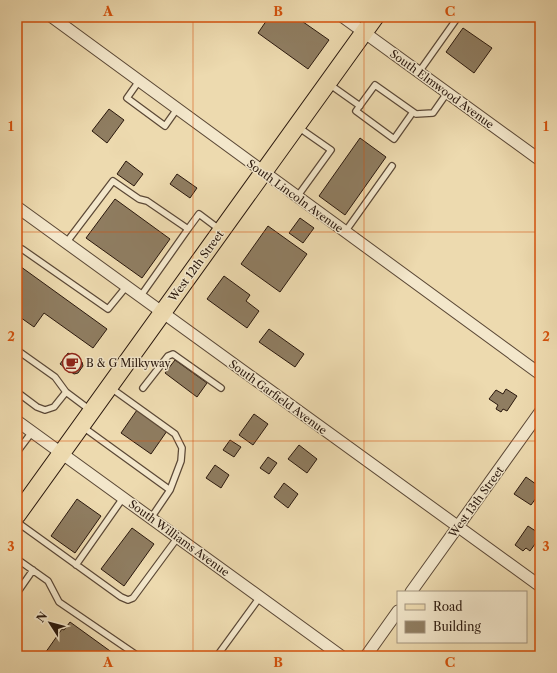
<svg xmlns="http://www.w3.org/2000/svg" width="557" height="673" font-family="'Libre Caslon Text',serif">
	<rect width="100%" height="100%" fill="#eddaaf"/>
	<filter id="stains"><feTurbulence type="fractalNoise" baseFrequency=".005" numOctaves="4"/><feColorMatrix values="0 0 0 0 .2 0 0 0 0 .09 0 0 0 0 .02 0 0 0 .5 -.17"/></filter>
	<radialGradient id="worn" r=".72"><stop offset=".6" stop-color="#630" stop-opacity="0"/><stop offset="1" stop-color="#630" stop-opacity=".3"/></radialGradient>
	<path fill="#8f7d61" stroke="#2a180d" d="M269 17H296L329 40 308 69 258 33Z
		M463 28 492 48 474 73 446 52Z
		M109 109 124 120 107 143 92 131Z
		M360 138 386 157 345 215 319 196Z
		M126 161 143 174 134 186 117 174Z
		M177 174 197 188 190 198 170 184Z
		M115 199 170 239 142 278 86 238Z
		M300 218 314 228 303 243 289 233Z
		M268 226 307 254 280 292 241 264Z
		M17 264 107 329 93 348 44 313 34 327 17 315Z
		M224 276 250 295 246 301 259 311 247 328 207 299Z
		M269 329 304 354 295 367 259 342Z
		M68 353 82 362 83 366 78 373 74 374 60 364Z
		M175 360 207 383 197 397 165 373Z
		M506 389 517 396 507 411 503 409 501 412 496 409 498 405 489 399 496 390 503 394Z
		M137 410 167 431 151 454 121 433Z
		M254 414 268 424 253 445 239 435Z
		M230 440 241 447 234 457 223 450Z
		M299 445 317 459 307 473 288 459Z
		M268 457 277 463 269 474 260 468Z
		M215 465 229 475 221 488 206 478Z
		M526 477 540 487 536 492 539 494 531 505 514 494Z
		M284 483 298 494 288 508 274 497Z
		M77 499 101 516 75 553 51 536Z
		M528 526 540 534V537L530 551 526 548 523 551 515 545Z
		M132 528 154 544 124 586 101 569Z
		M70 622 117 656H43L62 629 64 630Z"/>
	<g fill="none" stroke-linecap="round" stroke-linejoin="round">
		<defs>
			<path id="lane" d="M419 72 458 17
				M139 81 127 98 165 126 177 109
				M329 84 360 106
				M413 112 394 139 356 111 375 85 416 114 433 113 447 93
				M297 197 331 150 298 127
				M188 229 199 214 219 229
				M345 232 392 166
				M66 243 113 181 139 199 147 201 188 229 140 297
				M17 247 22 249 108 309 126 287
				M17 350 55 377 66 392 90 410
				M111 388 175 434 182 448 181 461 170 490 151 518
				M143 388 168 356 173 354 221 388
				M17 392 37 407 45 410 54 407 66 392
				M83 427 170 490
				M17 452 32 432
				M17 522 121 597 128 600 133 598 178 537
				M17 559 48 581 59 602 138 656
				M76 565 123 498
				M17 593 33 570
				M217 656 260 597
				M279 656H281"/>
			<path id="street" d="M52 17 540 374
				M343 17 540 160
				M17 207 540 586
				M17 421 341 656
				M411 592 540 412
				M366 656 398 611"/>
			<path id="primary" d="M17 515 375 17"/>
		</defs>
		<use href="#lane" stroke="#5b4836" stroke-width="8"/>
		<use href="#street" stroke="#5b4836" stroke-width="13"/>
		<use href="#primary" stroke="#2a180d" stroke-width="19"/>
		<use href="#lane" stroke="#f3e7cb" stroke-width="5.5"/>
		<use href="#street" stroke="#f3e7cb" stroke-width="11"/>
		<use href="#primary" stroke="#eddaaf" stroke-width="17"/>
	</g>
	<path fill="none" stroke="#d5520c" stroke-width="1" stroke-opacity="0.55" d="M193 17V656M364 17V656M17 232H540M17 441H540"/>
	<defs>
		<symbol id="cafe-ring" viewBox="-11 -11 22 22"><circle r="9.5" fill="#f3e7cb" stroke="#8f2418" stroke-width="1.5"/><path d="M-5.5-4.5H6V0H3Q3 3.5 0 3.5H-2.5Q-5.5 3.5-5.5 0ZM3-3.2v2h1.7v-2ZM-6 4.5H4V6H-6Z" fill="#8f2418"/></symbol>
	</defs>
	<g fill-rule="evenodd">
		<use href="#cafe-ring" x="61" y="352" width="22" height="22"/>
	</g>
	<g text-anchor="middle" stroke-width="3" stroke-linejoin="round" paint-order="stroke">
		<g font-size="11" fill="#2a180d" stroke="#f3e7cb">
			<text transform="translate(442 89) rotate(36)" y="4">South Elmwood Avenue</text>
			<text transform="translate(295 196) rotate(36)" y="4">South Lincoln Avenue</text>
			<text transform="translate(196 266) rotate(-54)" y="4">West 12th Street</text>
			<text transform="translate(278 397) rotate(36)" y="4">South Garfield Avenue</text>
			<text transform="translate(476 502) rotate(-54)" y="4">West 13th Street</text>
			<text transform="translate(179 538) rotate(36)" y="4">South Williams Avenue</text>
		</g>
		<g font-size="11" fill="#2a180d" stroke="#f3e7cb" text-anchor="start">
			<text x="86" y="367">B &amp; G Milkyway</text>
		</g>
	</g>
	<rect width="557" height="673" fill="none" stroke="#eddaaf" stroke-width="44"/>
	<rect x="397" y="591" width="130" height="52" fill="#f3e7cb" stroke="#a3947f"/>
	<rect x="405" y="604" width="20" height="6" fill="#eddaaf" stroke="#a3947f"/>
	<text x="433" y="611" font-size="12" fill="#2a180d">Road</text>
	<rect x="405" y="621" width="20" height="12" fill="#8f7d61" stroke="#a3947f"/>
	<text x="433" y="631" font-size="12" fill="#2a180d">Building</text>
	<g transform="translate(50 623) rotate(306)" stroke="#f3e7cb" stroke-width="3" paint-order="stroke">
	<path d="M0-3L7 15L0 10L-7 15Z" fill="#2a180d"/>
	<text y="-6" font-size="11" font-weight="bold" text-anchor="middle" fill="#2a180d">N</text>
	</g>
	<rect x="22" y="22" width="513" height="629" fill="none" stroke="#d5520c" stroke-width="1.5"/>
	<g font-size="13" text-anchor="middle" font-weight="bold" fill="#d5520c">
		<text x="108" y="16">A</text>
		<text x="278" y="16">B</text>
		<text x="450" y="16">C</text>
		<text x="11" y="131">1</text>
		<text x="546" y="131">1</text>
		<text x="11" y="341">2</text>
		<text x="546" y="341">2</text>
		<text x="11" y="551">3</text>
		<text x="546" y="551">3</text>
		<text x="108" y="667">A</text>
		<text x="278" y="667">B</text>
		<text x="450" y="667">C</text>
	</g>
	<rect width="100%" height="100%" filter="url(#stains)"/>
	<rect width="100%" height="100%" fill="url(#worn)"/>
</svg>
